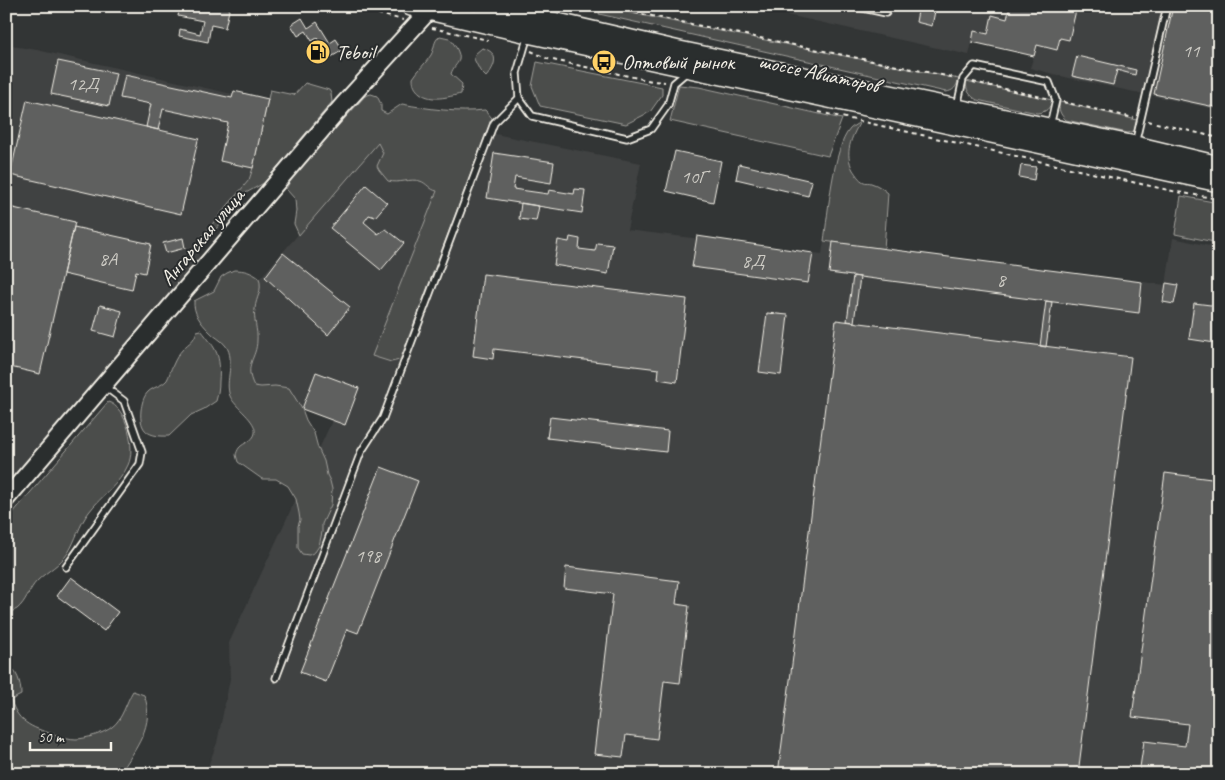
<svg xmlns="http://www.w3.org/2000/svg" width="1225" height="780" font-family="Caveat,sans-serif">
	<rect width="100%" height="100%" fill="#323535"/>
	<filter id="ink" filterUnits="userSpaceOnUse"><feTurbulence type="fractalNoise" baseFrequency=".02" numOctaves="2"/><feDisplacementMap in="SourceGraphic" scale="10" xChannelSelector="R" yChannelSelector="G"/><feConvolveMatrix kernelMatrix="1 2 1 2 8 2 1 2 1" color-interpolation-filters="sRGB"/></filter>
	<g filter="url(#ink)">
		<path fill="#404242" d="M747 6H1219V110L1069 78 1030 68 1034 56 972 42 969 55Z
			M6 45 37 50 232 94 234 91 268 99 253 168 249 180 203 235 195 247 201 260 6 488Z
			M490 133 641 163 627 230 822 254 824 241 1166 285 1173 238 1219 248V774H205L217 743 230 679 229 643 332 421 233 383 249 346 213 332 378 143 440 178Z"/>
		<path fill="#4b4d4c" stroke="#a09f9a" d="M601 7 959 79C956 87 954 91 946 92L599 14Z
			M440 36 449 38C453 42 461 53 459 60 457 65 453 67 451 74L462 84 461 94C447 97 432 102 420 93 415 89 413 85 413 78 418 70 426 63 431 55 435 48 433 41 440 36Z
			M482 48C500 52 496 66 486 77L480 71 474 59 475 54Z
			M537 62 662 87V95L650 112 626 124 540 106 532 86Z
			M966 81 1052 100C1050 109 1046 112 1037 113L977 100C969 95 966 90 966 81Z
			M305 83 329 90 331 93 332 102 264 183 244 194 208 239 195 247 203 235 249 180 253 168 270 90 294 95Z
			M679 85 699 87 842 119 828 156 670 121Z
			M371 94 377 96 381 104V111L387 114 402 104C429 109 458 113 485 110L492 118 400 360 391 362 372 356 437 191C430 190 427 183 420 181 410 178 400 184 388 181L379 170 377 166 383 153 378 143 299 235 294 224 296 211 295 199 286 189 292 177 365 96Z
			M1060 102 1137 120 1134 131 1128 133 1066 120C1060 114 1058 110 1060 102Z
			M860 122C851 138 844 153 853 170 856 174 859 180 864 182 866 183 869 182 871 183 878 185 883 189 888 193L884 249 824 241C828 214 833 148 850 129 853 126 857 124 860 122Z
			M1181 196 1219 203V243L1175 234Z
			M234 270C245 270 251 272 259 278 263 292 256 296 255 309 253 319 258 330 257 340 257 359 243 364 254 386L261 387 275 386 289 388 302 409 306 420 314 433 318 448 324 461 327 475 330 481 332 489 331 505 322 524V532L319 546 315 552 309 555 302 554 298 548V526L300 520 299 513 296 499 288 486 276 479H262L238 462 236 455C236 454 238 449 239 448 244 442 253 442 255 433 257 420 235 408 230 396 224 381 236 360 226 346 222 340 214 337 209 331 201 323 193 313 194 301L214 291 221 277 227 273Z
			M201 330C217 350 221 355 219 381 219 388 218 394 216 401L204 409 191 415 169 436C149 437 139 432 141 410 142 404 143 397 148 392 153 387 162 386 167 380 170 375 170 370 173 365 175 360 179 353 183 349 190 341 193 343 197 331Z
			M108 402C127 407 136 449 128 465 120 484 101 496 89 512 79 525 76 540 68 553 60 565 47 571 37 581 29 589 26 602 17 609 14 611 10 612 6 613V521Z
			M6 665C18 670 21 684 21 695L11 700C18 724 35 729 57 735 63 737 70 739 76 739 85 739 105 733 112 727 123 719 126 702 133 691L144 695C156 725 135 749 120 774H6Z"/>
		<path fill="#5f605f" stroke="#f4f1e8" d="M180 6H230L225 28 211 25 208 42 179 36 180 29 200 34 203 21 178 16Z
			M919 6H936L932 26 916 22Z
			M1010 6H1035L1045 9 1046 6H1077L1069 40 1060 38 1057 50 1037 45 1034 56 972 42 974 31 988 34 992 15 1007 19Z
			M1173 6H1219V108L1154 94Z
			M302 18 308 28 317 22 330 43 336 39 343 50 321 63 314 52 323 47 317 38 312 41 306 31 298 36 291 25Z
			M1077 56 1136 70 1135 75 1117 70 1113 85 1072 76Z
			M58 61 116 73 109 106 51 94Z
			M125 75 232 98 234 91 268 99 253 168 220 161 228 123 163 109 158 130 146 127 151 104 120 98Z
			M27 100 199 139 198 140 181 214 10 175Z
			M675 151 721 161 713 202 666 191Z
			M494 153 554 162 551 183 515 177 513 189 548 194 549 190 574 194 575 189 585 190 582 213 487 198Z
			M739 164 812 181 808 196 736 179Z
			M1021 165 1036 167 1034 180 1019 177Z
			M366 185 387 203 375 217 369 215 364 222 378 234 386 229 404 243 381 270 330 228Z
			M521 203 539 206 536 221 519 219Z
			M9 207 75 222 40 374 6 366V221Z
			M74 227 151 244 145 273 136 271 132 290 63 274Z
			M697 236 813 253 808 283 692 267Z
			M570 237 580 239 579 249 595 251 597 243 613 245 608 274 554 265 558 240 569 242Z
			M183 238 185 248 166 253 163 243Z
			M833 242 1142 282 1139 313 829 273Z
			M283 253 350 307 328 335 265 277Z
			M483 274 687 299 677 382 658 379 659 369 494 349 493 359 473 356Z
			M853 276 860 277 854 322 847 321Z
			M1166 283 1178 285 1174 304 1163 302Z
			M1046 301 1052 302 1046 347 1040 346Z
			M1194 303 1219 306 1215 343 1189 339Z
			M100 305 122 311 115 337 93 331Z
			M767 313 788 315 781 375 759 372Z
			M836 320 1131 357 1078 774H778Z
			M316 372 359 388 345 425 302 409Z
			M550 417 668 431 666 452 547 438Z
			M381 467 418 481 358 633 347 629 326 682 300 672Z
			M1165 473 1219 480V774H1139L1144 741 1185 746 1188 724 1132 717Z
			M566 567 679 581 676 604 689 606 680 683 664 681 657 739 626 735 623 757 594 754 613 594 564 588Z
			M71 577 118 612 104 631 57 596Z"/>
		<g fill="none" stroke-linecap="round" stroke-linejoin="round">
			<defs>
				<path id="lane" d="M854 6 886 13
					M528 35 517 73 519 98 532 116 627 138 651 129 668 105 674 83 688 71
					M957 107 963 79 974 66 1049 82 1056 100 1050 126
					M1135 144 1167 6
					M66 567 140 464 142 452 124 401 104 386
					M276 678 361 452 383 418 494 123 519 98"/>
				<path id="secondary" d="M6 499 343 105 433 6"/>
				<path id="primary" d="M411 6 528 33 1219 182
					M484 6 679 51 1135 146 1219 166"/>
			</defs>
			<use href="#lane" stroke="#f4f1e8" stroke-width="9"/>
			<use href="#secondary" stroke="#f4f1e8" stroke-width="20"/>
			<use href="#primary" stroke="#f4f1e8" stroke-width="22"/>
			<path stroke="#f4f1e8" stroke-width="2" stroke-dasharray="4 4" stroke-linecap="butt" d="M347 6 403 20
				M603 6 956 78
				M574 12 575 6
				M375 13 377 6
				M432 28 488 40
				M531 51 548 59 652 81 665 82
				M973 82 1046 98
				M1063 102 1134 118
				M819 112 1177 192 1219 199
				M1148 121 1219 138"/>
			<use href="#lane" stroke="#2a2d2e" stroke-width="5.5"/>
			<use href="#secondary" stroke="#2a2d2e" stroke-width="16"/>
			<use href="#primary" stroke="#2a2d2e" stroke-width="19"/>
		</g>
	</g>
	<defs>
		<symbol id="fuel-disc" viewBox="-11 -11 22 22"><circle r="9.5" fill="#ffd166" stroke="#2a2d2e"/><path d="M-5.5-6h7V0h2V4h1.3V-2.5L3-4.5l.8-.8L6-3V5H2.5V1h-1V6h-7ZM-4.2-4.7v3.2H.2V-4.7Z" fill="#111"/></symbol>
		<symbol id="bus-disc" viewBox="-11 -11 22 22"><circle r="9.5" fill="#ffd166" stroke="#2a2d2e"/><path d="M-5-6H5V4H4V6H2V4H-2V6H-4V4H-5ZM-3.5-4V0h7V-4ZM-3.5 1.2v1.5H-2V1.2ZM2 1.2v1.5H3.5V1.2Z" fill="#111"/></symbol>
	</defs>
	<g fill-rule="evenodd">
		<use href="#fuel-disc" x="304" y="38" width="28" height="28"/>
		<use href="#bus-disc" x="590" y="48" width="28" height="28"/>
	</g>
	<g text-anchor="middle" stroke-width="4" stroke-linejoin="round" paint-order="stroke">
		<g font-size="19" fill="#cfcdc6">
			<text x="1191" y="57">11</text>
			<text x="83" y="90">12Д</text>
			<text x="694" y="183">10Г</text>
			<text x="108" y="265">8А</text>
			<text x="753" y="267">8Д</text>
			<text x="1001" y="286">8</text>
			<text x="368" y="562">198</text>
		</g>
		<g font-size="21" fill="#f4f1e8" stroke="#2a2d2e" text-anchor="start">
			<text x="336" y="59">Teboil</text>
			<text x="622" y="69">Оптовый рынок</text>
		</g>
		<g font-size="21" fill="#f4f1e8" stroke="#2a2d2e">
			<text transform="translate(819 73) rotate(12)" y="7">шоссе Авиаторов</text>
			<text transform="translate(202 237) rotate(-50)" y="7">Ангарская улица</text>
		</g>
	</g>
	<rect width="1225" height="780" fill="none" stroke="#2a2d2e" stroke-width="25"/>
	<rect x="12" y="12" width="1200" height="755" fill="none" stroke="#f4f1e8" stroke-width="2" filter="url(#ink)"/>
	<path d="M30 742v8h81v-8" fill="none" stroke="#f4f1e8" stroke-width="2.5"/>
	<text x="38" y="742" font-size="15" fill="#f4f1e8" stroke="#2a2d2e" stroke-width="4" paint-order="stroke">50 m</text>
</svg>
